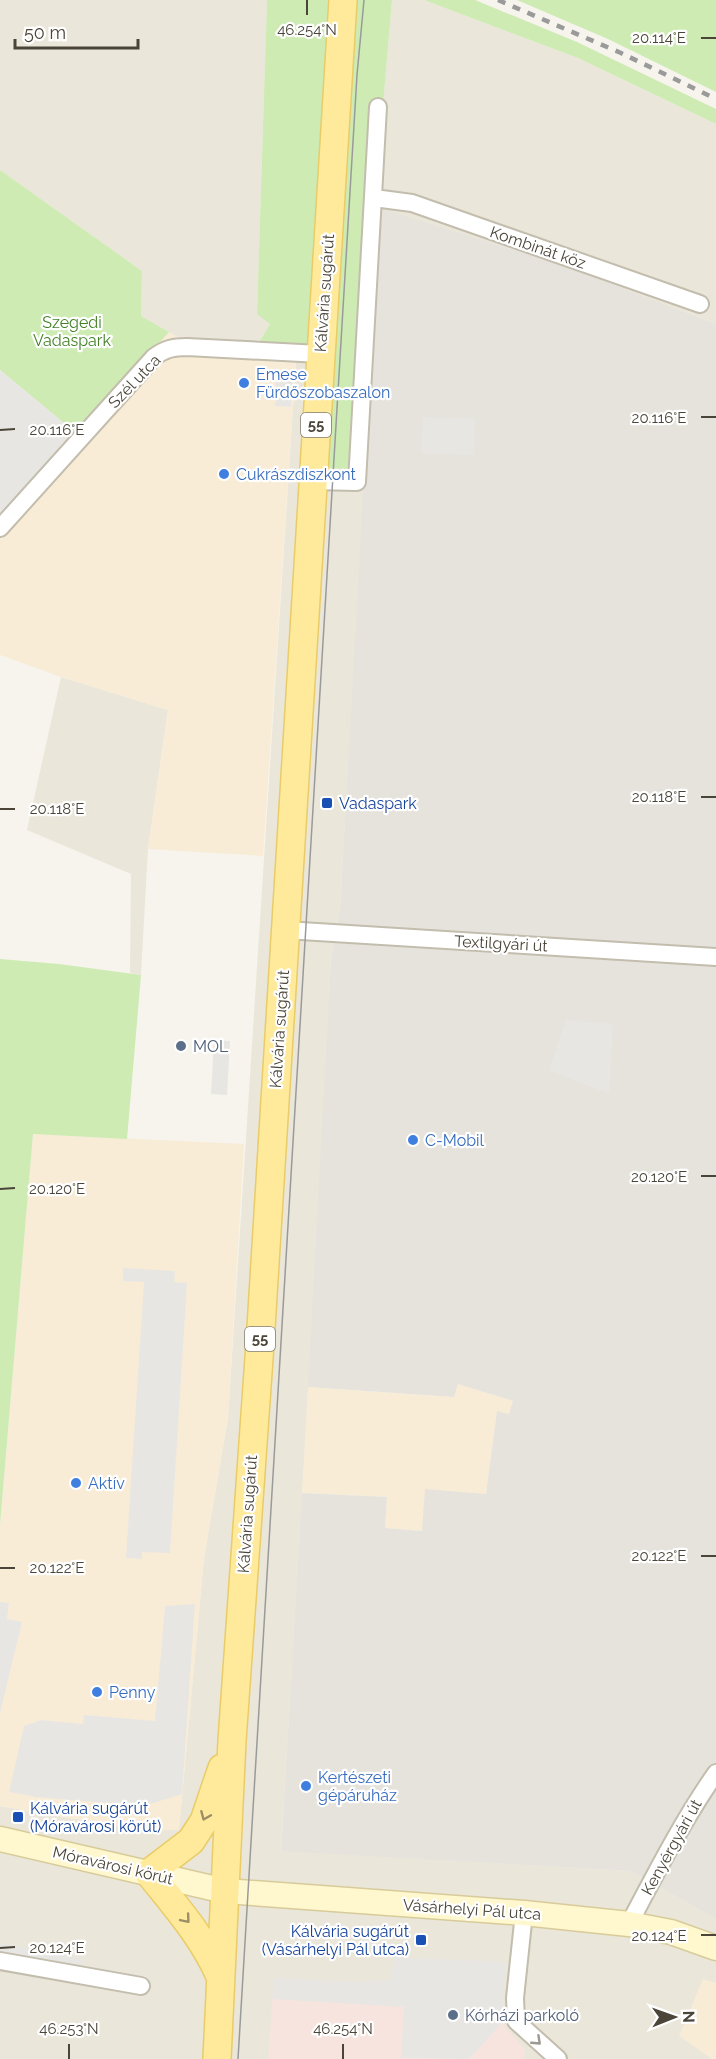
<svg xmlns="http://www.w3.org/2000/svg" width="716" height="2059" font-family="Raleway,sans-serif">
	<rect width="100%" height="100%" fill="#f6f4ec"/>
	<path fill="#eae6da" d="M0 0H267L257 313 270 324 258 344 188 343 141 316 142 271 0 170Z
		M392 0H424L578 58 716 124V324L560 264 380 209 340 908 331 959 321 1181 281 1850 630 1871 716 1919V2059H0V1806L141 1830 179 1829 204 1558 228 1418 297 346 335 347 328 468 383 104Z
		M61 677 168 710 148 849 141 975 130 973 131 874 27 830Z"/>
	<path fill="#f8ecd7" d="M169 332 188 343 297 346 263 856 148 849 168 710 61 677 0 655V515Z
		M33 1134 244 1144 228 1418 204 1558 179 1830H141L0 1806V1525Z
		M458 1384 514 1401 509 1414 497 1412 486 1495 422 1531 385 1528 387 1497 302 1493 308 1387 453 1397Z
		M703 1979 716 1983V2059H712L679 2036Z"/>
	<path fill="#e6e3dd" d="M379 208 560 264 716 324V1919L630 1871 281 1851 302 1493 387 1497 385 1528 422 1531 425 1489 486 1494 497 1411 509 1414 513 1401 458 1384 454 1397 308 1387 331 959 340 908Z"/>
	<path fill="#f7e4df" d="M394 1957 506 1962 502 2023 525 2050 524 2059H268L274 1978 358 1982 391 1979Z"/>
	<path fill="#ceebb4" d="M267 0H392L352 469 328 468 335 347 258 344 270 324 257 314Z
		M424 0H475L577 42 716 109V124L578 58Z
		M517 0H716V92L608 39Z
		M0 170 142 271 141 316 169 332 77 434 0 370Z
		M0 959 59 964 141 975 127 1139 33 1134 0 1525Z"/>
	<path fill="#e8e6e3" d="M0 370 77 434 0 515Z
		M276 373 293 374 291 407 275 406Z
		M423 417 475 419 474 455 421 453Z
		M566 1020 613 1024 609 1093 549 1071Z
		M214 1040 230 1041 227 1095 211 1094Z
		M123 1268 175 1271 174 1282 187 1283 170 1553 142 1552V1559L126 1558 144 1282 123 1281Z
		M0 1602 9 1603 7 1619 22 1622 0 1713Z
		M195 1604 182 1794 144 1806 36 1797 9 1792 24 1726 41 1720 83 1724 84 1715 155 1721 165 1606Z
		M0 1943 83 1959 81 1971 0 1955Z
		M394 1957 506 1962 502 2023 469 2059 401 2058 404 2007 272 1999 274 1978 358 1982 391 1979Z"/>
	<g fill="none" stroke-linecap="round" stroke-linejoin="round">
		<defs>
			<path id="street" d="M374 198 412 203 700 304
				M313 481 357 482 378 107
				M0 528 154 357C165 349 173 347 187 347L320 354
				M285 930 716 957
				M524 1913 515 1998 516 2021 558 2059
				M629 1924C656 1873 683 1820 716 1773
				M0 1961 141 1986"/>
			<path id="secondary" d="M0 1839 225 1891 524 1913 629 1924 671 1932 716 1948"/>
			<path id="primary" d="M220 1976C203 1937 176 1907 149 1873L191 1841 204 1821 222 1768
				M217 2059 232 1741 260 1344 343 0"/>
		</defs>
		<use href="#street" stroke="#c3bdad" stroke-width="20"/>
		<use href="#secondary" stroke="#d8cb9a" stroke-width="27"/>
		<use href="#primary" stroke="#e9cc67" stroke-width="30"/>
		<use href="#street" stroke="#fff" stroke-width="16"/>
		<use href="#secondary" stroke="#fff7cd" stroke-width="24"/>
		<use href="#primary" stroke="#ffea9c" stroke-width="27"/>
		<path stroke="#9a9a9a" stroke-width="1.5" d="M238 2059 357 75 364 0"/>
		<path stroke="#9a9a9a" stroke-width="4.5" stroke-dasharray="8 8" stroke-linecap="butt" d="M498 0 621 53 716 99"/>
	</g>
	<defs><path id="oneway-chevron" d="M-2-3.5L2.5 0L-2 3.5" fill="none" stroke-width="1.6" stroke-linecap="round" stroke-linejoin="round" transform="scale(1.5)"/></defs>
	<g stroke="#9c8f66">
		<use href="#oneway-chevron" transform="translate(205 1816) rotate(113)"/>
		<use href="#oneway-chevron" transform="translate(186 1919) rotate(50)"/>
	</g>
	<use stroke="#9c9992" href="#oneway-chevron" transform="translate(537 2041) rotate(43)"/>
	<path fill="none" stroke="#4b4539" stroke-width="2" d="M307 0V15M701 38H716M701 417H716M0 430 15 429M701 797H716M0 809H15M701 1176H716M0 1189 15 1188M701 1556H716M0 1568H15M701 1935H716M0 1948 15 1947M69 2044V2059M343 2044V2059"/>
	<g fill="#3f7fe0" stroke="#fff" stroke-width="2">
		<circle cx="244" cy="383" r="6"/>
		<circle cx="224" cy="474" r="6"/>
		<circle cx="413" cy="1140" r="6"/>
		<circle cx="76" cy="1483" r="6"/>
		<circle cx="97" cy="1692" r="6"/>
		<circle cx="306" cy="1786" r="6"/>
	</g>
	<g fill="#1a4fb4" stroke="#fff" stroke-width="2">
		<rect x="321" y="797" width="12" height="12" rx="3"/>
		<rect x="12" y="1811" width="12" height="12" rx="3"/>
		<rect x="415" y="1934" width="12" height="12" rx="3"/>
	</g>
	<g fill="#5c6f8a" stroke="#fff" stroke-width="2">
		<circle cx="181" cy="1046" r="6"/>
		<circle cx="453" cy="2015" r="6"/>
	</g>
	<g text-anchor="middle" stroke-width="4.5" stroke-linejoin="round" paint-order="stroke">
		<g fill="#fff" stroke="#817d74" stroke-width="1.5">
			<rect x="301" y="413" width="30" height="24" rx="4.5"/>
			<rect x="245" y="1327" width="30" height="24" rx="4.5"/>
		</g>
		<g font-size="15" font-weight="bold" fill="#4b4539">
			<text x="316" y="430">55</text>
			<text x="260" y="1344">55</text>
		</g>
		<g font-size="16" fill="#4b4539" stroke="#fff">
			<text transform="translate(538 247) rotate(19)" y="6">Kombinát köz</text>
			<text transform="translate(324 293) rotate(-86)" y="6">Kálvária sugárút</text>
			<text transform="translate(134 381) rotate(-46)" y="6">Szél utca</text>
			<text transform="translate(501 943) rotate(3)" y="6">Textilgyári út</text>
			<text transform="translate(279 1029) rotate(-86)" y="6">Kálvária sugárút</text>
			<text transform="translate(247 1514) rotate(-86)" y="6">Kálvária sugárút</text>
			<text transform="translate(671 1847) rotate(-61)" y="6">Kenyérgyári út</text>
			<text transform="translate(113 1865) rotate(13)" y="6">Móravárosi körút</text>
			<text transform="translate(472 1909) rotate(4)" y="6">Vásárhelyi Pál utca</text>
		</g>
		<g font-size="16" fill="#438128" stroke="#fff">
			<text x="72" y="328">Szegedi<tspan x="72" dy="18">Vadaspark</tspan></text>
		</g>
		<g font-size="16" fill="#366cbe" stroke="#fff" text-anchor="start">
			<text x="256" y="380">Emese<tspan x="256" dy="18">Fürdőszobaszalon</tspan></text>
			<text x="236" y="480">Cukrászdiszkont</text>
			<text x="425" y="1146">C-Mobil</text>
			<text x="88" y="1489">Aktív</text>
			<text x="109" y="1698">Penny</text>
			<text x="318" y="1783">Kertészeti<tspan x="318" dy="18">gépáruház</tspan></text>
		</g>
		<g font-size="16" fill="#164399" stroke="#fff" text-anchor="start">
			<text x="339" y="809">Vadaspark</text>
			<text x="30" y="1814">Kálvária sugárút<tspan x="30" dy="18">(Móravárosi körút)</tspan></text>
			<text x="409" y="1937" text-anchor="end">Kálvária sugárút<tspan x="409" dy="18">(Vásárhelyi Pál utca)</tspan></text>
		</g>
		<g font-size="16" fill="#4e5e75" stroke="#fff" text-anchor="start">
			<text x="193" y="1052">MOL</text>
			<text x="465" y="2021">Kórházi parkoló</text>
		</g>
	</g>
	<g font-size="15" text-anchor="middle" fill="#4b4539" stroke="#fff" stroke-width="4.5" stroke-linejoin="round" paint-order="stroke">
		<text x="307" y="35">46.254°N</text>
		<text x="659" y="43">20.114°E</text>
		<text x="659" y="423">20.116°E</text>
		<text x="57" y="435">20.116°E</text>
		<text x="659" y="802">20.118°E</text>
		<text x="57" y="814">20.118°E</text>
		<text x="659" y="1182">20.120°E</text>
		<text x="57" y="1194">20.120°E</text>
		<text x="659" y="1561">20.122°E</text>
		<text x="57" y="1573">20.122°E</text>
		<text x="659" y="1941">20.124°E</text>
		<text x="57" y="1953">20.124°E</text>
		<text x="69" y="2034">46.253°N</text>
		<text x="343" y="2034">46.254°N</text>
	</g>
	<g transform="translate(674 2017) rotate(89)" stroke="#ffffff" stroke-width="4.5" paint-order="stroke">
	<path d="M0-4.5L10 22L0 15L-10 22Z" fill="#4b4539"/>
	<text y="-9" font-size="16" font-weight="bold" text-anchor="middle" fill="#4b4539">N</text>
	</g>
	<path d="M15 39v9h123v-9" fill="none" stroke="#4b4539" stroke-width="3"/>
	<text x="24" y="39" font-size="18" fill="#4b4539" stroke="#ffffff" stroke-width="4.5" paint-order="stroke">50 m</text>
</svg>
